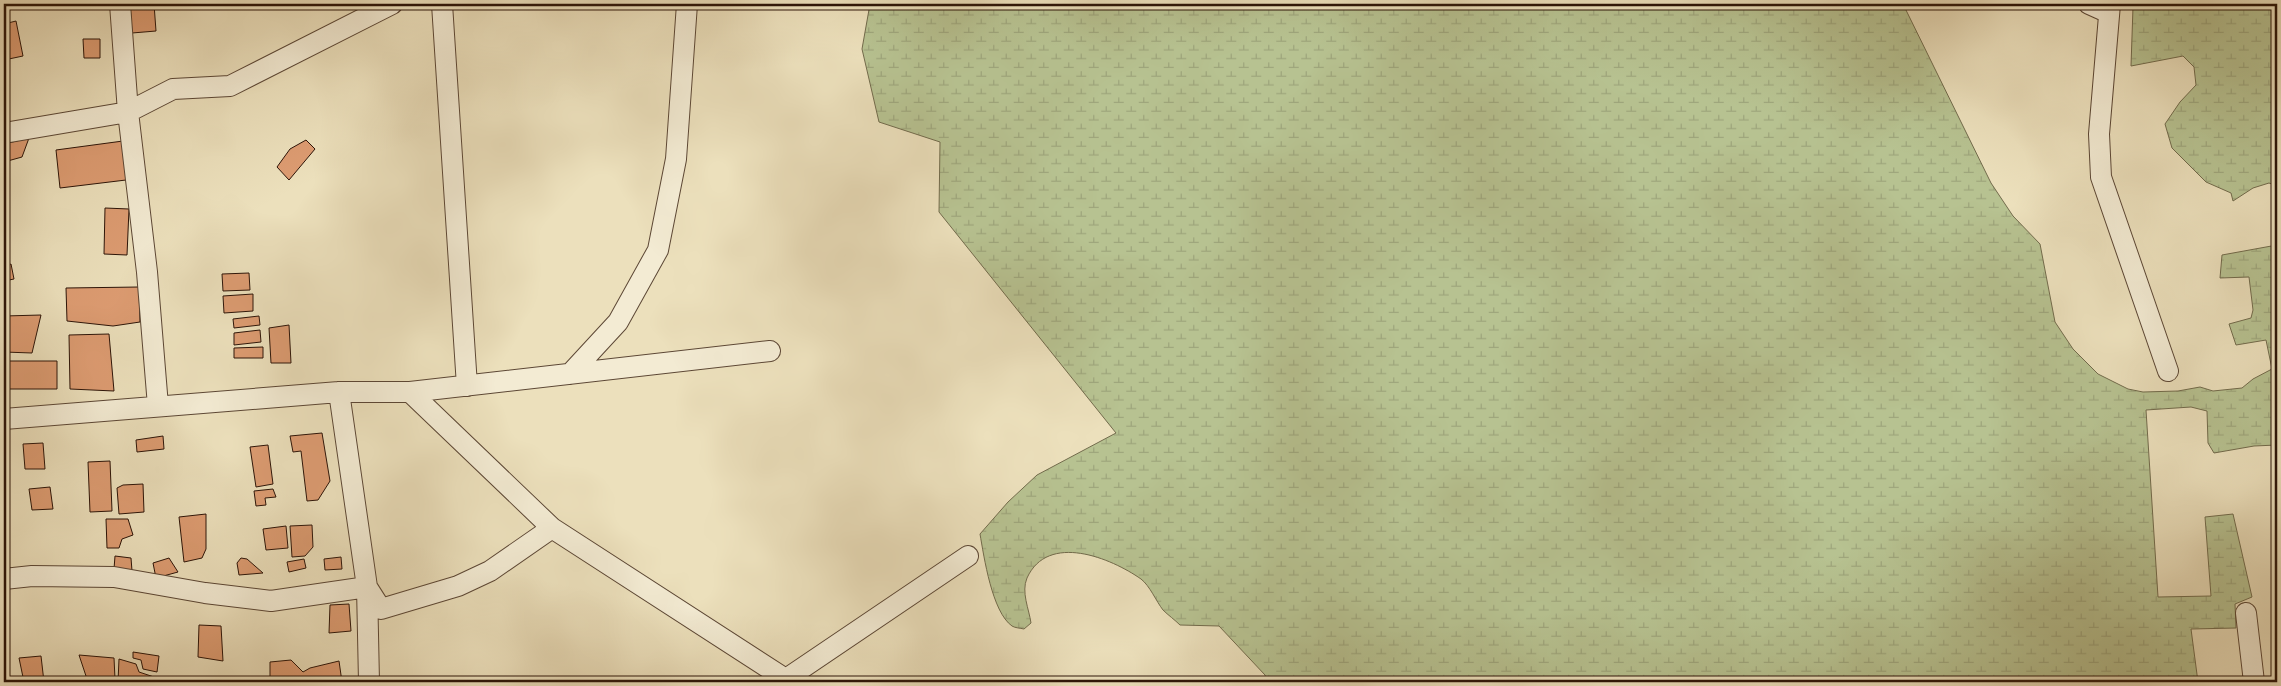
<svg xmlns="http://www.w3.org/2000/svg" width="2281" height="686" font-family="'Sorts Mill Goudy',serif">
	<defs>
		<pattern id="wetland-marsh" width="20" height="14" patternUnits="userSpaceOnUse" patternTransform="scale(1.25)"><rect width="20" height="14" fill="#b7c291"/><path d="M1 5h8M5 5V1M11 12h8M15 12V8" fill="none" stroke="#9ea67c"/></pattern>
	</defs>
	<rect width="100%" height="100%" fill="#ece0bc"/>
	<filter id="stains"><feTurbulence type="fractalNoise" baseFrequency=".004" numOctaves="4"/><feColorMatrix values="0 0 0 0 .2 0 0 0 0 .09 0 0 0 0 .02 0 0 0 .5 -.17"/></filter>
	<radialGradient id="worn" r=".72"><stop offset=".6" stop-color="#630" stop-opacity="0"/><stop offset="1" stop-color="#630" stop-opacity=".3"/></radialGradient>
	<path fill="url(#wetland-marsh)" stroke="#726b4c" d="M870 4H1903L1991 183 2013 216 2040 244 2055 322 2073 349 2098 374 2128 389 2143 392 2178 391 2200 387 2213 391 2242 388 2253 379 2272 369 2266 340 2236 345 2229 324 2251 318 2253 310 2249 277 2220 278 2222 255 2277 245V445L2254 446 2214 453 2208 443 2207 411 2191 407 2146 410 2158 597 2211 596 2205 517 2233 514 2252 597 2235 604 2236 628 2191 629 2198 682H1267L1265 675 1219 626 1180 625C1175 620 1168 615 1163 610 1156 601 1150 586 1141 579 1111 558 1048 532 1027 578 1021 592 1029 609 1031 623L1024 629C1020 628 1015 628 1012 626 992 612 984 557 980 534L1008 502 1037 475 1116 433 939 212 940 142 879 122 862 49Z
		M2140 4H2277V186L2269 183 2253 188 2233 201 2231 193 2206 182 2172 148 2165 124 2180 102 2196 85 2194 67 2183 56 2131 66 2133 7Z"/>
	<path fill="#dd9c72" stroke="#2c1408" d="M130 4H154L156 31 132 33Z
		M16 21 23 56 4 60V24Z
		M83 39H100V58H84Z
		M29 138 22 157 4 162V144Z
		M306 140 315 149 289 180 277 167 290 149Z
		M123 141 126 180 60 188 56 150Z
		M105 208 129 209 127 255 104 254Z
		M11 264 14 279 4 281V267Z
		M249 273 250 290 223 291 222 274Z
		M139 287 140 322 113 326 67 321 66 288Z
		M253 294V311L224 313 223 296Z
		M41 315 32 353 4 352V316Z
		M259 316 260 325 234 328 233 319Z
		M289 325 291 363H271L269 328Z
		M260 330 261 342 234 345V333Z
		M109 334 114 391 70 389 69 335Z
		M263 347V358H234V348Z
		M7 361H57V389H7Z
		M322 433 330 481 318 500 307 501 301 451 293 452 290 436Z
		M163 436 164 449 137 452 136 440Z
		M43 443 45 469H25L23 444Z
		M268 445 273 484 256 487 250 447Z
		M110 461 112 511 90 512 88 462Z
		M143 484 144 512 119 514 117 488 123 485Z
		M50 487 53 509 32 510 29 489Z
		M273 489 276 497 265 498 266 505 256 506 254 491Z
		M206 514V549L202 558 184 562 179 517Z
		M106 519H128L133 535 122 539 119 548H107Z
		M312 525 313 547 305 556 292 557 290 526Z
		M286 526 288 548 266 550 263 529Z
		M115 556 131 558 132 571 114 569Z
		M341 557 342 569 325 570 324 559Z
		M169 558 178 572 156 578 153 563Z
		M241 558 247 559 263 573 239 575 237 563Z
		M304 559 306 568 289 572 287 562Z
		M349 604 351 631 329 633 330 605Z
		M199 625 221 626 223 661 198 657Z
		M133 652 159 656 157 672 143 669 141 660 133 658Z
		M79 655 114 658 115 679 88 682Z
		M41 656 44 682H24L19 658Z
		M119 659 136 664 139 672 154 677 151 682H118Z
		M291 660 303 672 310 668 339 661 342 682H270V662Z"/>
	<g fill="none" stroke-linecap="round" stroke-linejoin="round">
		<defs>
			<path id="minor" d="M120 4 128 112 147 272 158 406
				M442 4 467 386
				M2089 4 2109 13
				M2110 4 2099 134 2101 177 2168 371
				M4 133 128 112 173 89 230 86 392 4
				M570 374 618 322 658 250 676 159 687 4
				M339 392 367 587 369 682
				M410 392 552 528 790 682
				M4 419 339 392H410L770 351
				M4 579 32 576 114 577 205 593 271 601 367 587 381 609 458 586 490 571 552 528
				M2246 613 2254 682
				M786 679 968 556"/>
		</defs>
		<use href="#minor" stroke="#5c4735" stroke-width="22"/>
		<use href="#minor" stroke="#f3ebd3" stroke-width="20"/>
	</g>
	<rect width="2281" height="686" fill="none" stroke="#ece0bc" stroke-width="20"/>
	<rect x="5" y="5" width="2271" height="676" fill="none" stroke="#2c1408" stroke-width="2.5"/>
	<rect x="10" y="10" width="2261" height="666" fill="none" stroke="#2c1408"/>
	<rect width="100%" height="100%" filter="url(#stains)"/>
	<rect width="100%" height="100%" fill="url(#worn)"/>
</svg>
